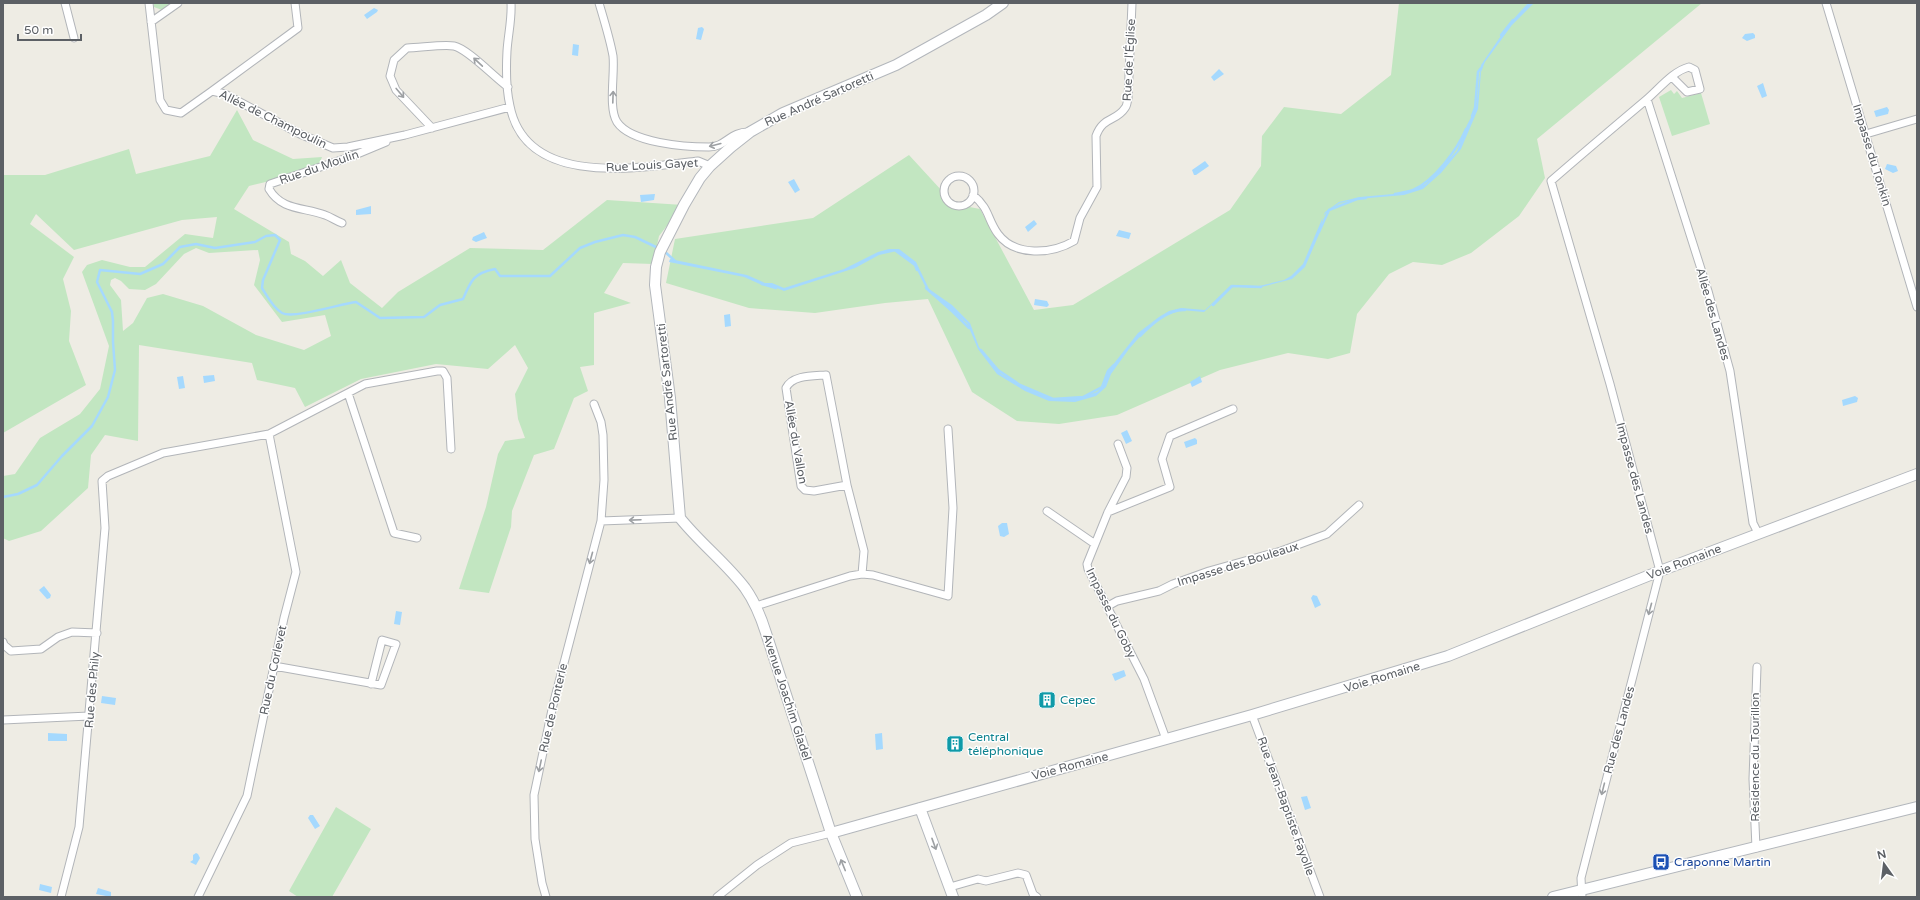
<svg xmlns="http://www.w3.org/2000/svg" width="1920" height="900" font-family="'Varela Round',sans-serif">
	<rect width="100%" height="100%" fill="#eeece4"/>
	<path fill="#c2e6c1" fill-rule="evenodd" d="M154 3H172L162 10 154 7Z
		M1399 3H1702L1537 139 1545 178 1519 216 1471 253 1442 265 1413 262 1389 274 1357 314 1350 353 1328 359 1288 353 1220 370 1117 415 1059 424 1017 421 972 392 928 299 885 303 815 313 749 308 666 283 675 239 813 218 909 155 954 204 980 209 1034 310 1073 305 1230 210 1261 166 1262 136 1284 107 1341 114 1391 75Z
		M1671 90 1674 94 1677 91 1682 98 1701 93 1710 124 1672 136 1659 97Z
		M237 110 253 140 293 159 322 157 316 172 295 175 249 186 234 209 289 242 291 254 305 261 323 276 341 260 350 283 382 308 398 292 470 248 543 250 607 200 683 205 659 236 653 264 623 263 604 293 631 303 594 313V365L580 367 588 391 574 398 554 449 534 455 512 511 511 527 489 593 459 589 486 507 498 454 505 441 525 438 518 419 515 394 528 368 515 345 488 369 436 364 361 379 305 407 295 388 257 380 252 363 139 345 138 441 105 435 91 455 88 488 41 531 9 541 3 538V476L15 474 40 438 80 414 100 389 109 346 82 272 87 265 102 260 130 267H145L185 234 213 238 217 217 182 220 74 250 36 214 30 224 74 257 63 279 71 311 69 341 86 385 3 433V175H45L129 149 136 174 210 156ZM196 248 209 253 258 250 260 260 254 285 282 322 325 315 331 336 304 350 256 335 203 306 163 294 147 298 133 323 123 331 121 300 110 285 111 280 115 278 121 281 129 289 145 290 156 284 184 254Z
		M336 807 371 829 332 897H298L289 891Z"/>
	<path fill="#a5d9fe" d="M1528 3H1534L1512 25 1485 62 1481 72 1478 109 1461 149 1441 173 1423 189 1404 195 1357 199 1340 203 1329 210 1323 216 1320 232 1305 267 1292 279 1258 288 1232 286 1204 312 1181 310 1162 317 1151 324 1129 349 1111 374 1106 387 1096 396 1075 402 1049 401 1025 391 997 374 978 349 967 323 927 290 914 264 897 251 879 255 855 268 784 291 772 286 762 285 744 277 669 262 670 259 747 275 765 283H772L784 288 844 269 878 252 889 249H899L916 262 929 289 952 305 970 323 979 347 1001 374 1025 388 1046 397 1054 399 1081 397 1097 392 1103 386 1108 371 1138 333 1159 317 1169 311 1181 308 1205 310 1231 285 1259 286 1284 280 1291 276 1303 264 1325 212 1339 202 1360 197 1404 193 1426 184 1457 151 1467 125 1476 108 1481 65 1509 24Z
		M374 8 378 10 377 12 367 19 364 15Z
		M702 27 704 29 701 40 696 39 698 28Z
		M1753 33 1755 35V38L1747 41 1742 38 1745 34Z
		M573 44 579 45 578 56 572 55Z
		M1219 69 1224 74 1214 81 1211 77Z
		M1763 83 1767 96 1762 98 1757 86Z
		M1887 107 1889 110 1888 114 1876 117 1874 111Z
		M1205 161 1209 166 1196 175H1194L1192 170Z
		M1887 164 1896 166 1898 171 1893 173 1885 169Z
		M794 179 800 190 795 193 788 182Z
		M655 194 654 200 641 202 640 195Z
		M371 206V214L356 215V210Z
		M1034 220 1037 224 1028 232 1025 227Z
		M1119 230 1131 233 1129 239 1116 236Z
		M484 232 487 238 476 242 472 240 473 237Z
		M1035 299 1047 301 1049 305 1047 307 1034 305Z
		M730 314 731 326 725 327 724 315Z
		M214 375 215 381 204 383 203 376Z
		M183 376 185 388 179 389 177 377Z
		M1200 376 1202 382 1192 387 1190 382Z
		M1855 396 1858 398 1857 402 1843 406 1842 400Z
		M1127 430 1132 441 1126 444 1121 433Z
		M1195 438 1197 440V444L1186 448 1184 442Z
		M1002 523H1007L1009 534 1004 537 1000 536 998 526Z
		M44 586 51 595 50 598 47 599 39 590Z
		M1313 595 1317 596 1321 605 1315 608 1311 598Z
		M396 611 402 612 400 625 394 624Z
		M1124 670 1126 676 1115 681 1112 674Z
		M102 696 116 698 115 705 101 703Z
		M48 733 67 734V741H48Z
		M882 733 883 749 876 750 875 734Z
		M1307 796 1311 808 1305 810 1301 797Z
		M310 815H313L320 826 315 829 308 818Z
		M196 853 198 854 200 858 196 865 190 862 193 860V855Z
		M40 884 52 887 51 893 39 890Z
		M98 888 111 892V897L96 894Z"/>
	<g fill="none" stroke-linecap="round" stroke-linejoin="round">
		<path stroke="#a5d9fe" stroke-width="2.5" d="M1501 35 1513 20
			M1472 116 1475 108 1478 72 1481 68
			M1395 194C1400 193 1408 192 1413 190 1434 181 1457 150 1466 129
			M1319 232 1329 210 1357 199 1366 198
			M663 250 675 261
			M896 251 915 265 917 270
			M762 284 776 288
			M926 288 953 312 969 328
			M1213 305 1232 286 1261 287
			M1140 336C1151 325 1168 309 1185 310
			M981 350 998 370 1020 385 1053 399 1083 397 1102 387 1108 371 1114 365
			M3 497 18 494 37 485 62 456 92 426 108 397 115 370 113 342V321L112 312 97 282 100 270 140 274 163 264 180 247 196 244 215 248 255 242 266 236 275 235 280 240 263 280 262 288C267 296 273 308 282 313 294 319 340 304 356 302L380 318 424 317 440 305 463 299C471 280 474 273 495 269L500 276H550L580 248 595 242 623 235 635 237 658 248"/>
		<defs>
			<path id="street" d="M65 3 74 38
				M149 3 160 100 166 110 181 113 212 91 225 94 300 134 333 148 348 147 405 135 510 107
				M511 3C512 19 508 35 507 51 506 69 506 89 510 106 526 188 638 168 698 161L710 166
				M599 3C604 20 610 39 613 56 615 74 608 108 617 122 631 143 685 147 709 147 726 147 730 131 750 132
				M1826 3 1917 307
				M151 22 178 3
				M212 91 298 28 295 3
				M1647 99 1708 291 1730 371 1753 523 1758 533
				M432 128 396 90 390 76 394 60 407 48C419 48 443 44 454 46 468 49 494 77 508 87
				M1866 134 1917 119
				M944 191a15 15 0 1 1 30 0a15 15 0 1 1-30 0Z
				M973 195C990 209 987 219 998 234 1015 257 1052 254 1074 241L1080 218 1097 187 1096 136C1103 116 1116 122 1125 108 1127 106 1127 102 1128 99L1132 3
				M342 223C336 221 331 217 325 215 304 207 282 211 269 189L270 184 350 157 386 142
				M348 393 394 533 417 538
				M1118 444 1127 468 1126 477 1108 512 1087 564 1088 569 1144 679 1166 739
				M847 485 814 491 805 490 801 486 786 388C792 375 813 376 826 375L847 485 864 551 862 574
				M1047 511 1095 544
				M1108 512 1170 487 1162 459 1170 436 1233 409
				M601 521 680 518
				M756 606 850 576 862 574 873 575 948 596 953 508 948 429
				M1108 606 1117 601 1159 591 1173 584 1209 571 1281 551 1327 534 1359 505
				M3 642 4 645 11 651 41 649 58 637 72 632 97 633
				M274 666 381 685 396 644 382 640 371 684
				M1252 715 1320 897
				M3 720 89 716
				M1756 848 1753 779 1757 667
				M950 887 978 879 986 881 1018 873 1026 875 1033 894 1037 897
				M61 897 79 827 105 528 102 481 108 476 163 453 269 434 365 384 437 371H443L447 378 451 449
				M198 897 247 796 284 618 296 572 269 434
				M546 897 542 883 535 839 534 795 553 705 601 521 604 480 603 435 601 422 594 404
				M717 897 757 865 791 843 831 833
				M1582 897 1581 878 1660 571 1610 384 1551 181C1582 154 1614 127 1646 100 1659 89 1673 71 1689 67L1695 70 1700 89 1687 92 1672 77"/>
			<path id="secondary" d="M920 808 953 897
				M831 833 1252 715 1448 656 1660 571 1917 474
				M857 897 831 833 766 633C761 617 755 602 745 588 726 563 700 543 680 518L670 398 655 285 656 267 660 252 684 205 700 178 710 166 731 147 750 132 783 113 896 65 986 15 1003 3
				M1553 897 1917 807"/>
		</defs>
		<use href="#street" stroke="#b2b5b9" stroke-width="9"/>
		<use href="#secondary" stroke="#b3b7bc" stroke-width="12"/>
		<use href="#street" stroke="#fff" stroke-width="7"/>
		<use href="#secondary" stroke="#fff" stroke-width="10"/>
	</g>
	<defs><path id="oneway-shaft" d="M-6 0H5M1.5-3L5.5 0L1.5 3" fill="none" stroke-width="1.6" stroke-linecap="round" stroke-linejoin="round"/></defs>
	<g stroke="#9da0a3">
		<use href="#oneway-shaft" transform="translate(478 62) rotate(-137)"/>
		<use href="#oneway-shaft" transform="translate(400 93) rotate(50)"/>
		<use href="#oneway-shaft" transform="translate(613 97) rotate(-88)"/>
		<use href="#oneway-shaft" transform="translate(715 145) rotate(166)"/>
		<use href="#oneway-shaft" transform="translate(635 520) rotate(178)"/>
		<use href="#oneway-shaft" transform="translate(591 558) rotate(105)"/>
		<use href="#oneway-shaft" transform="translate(1650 609) rotate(105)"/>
		<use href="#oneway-shaft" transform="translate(540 766) rotate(102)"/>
		<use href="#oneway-shaft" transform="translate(1603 789) rotate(104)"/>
		<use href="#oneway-shaft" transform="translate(934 844) rotate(70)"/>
		<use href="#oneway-shaft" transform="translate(843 865) rotate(-112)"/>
	</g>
	<defs>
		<symbol id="building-square" viewBox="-11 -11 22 22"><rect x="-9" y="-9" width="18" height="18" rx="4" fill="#0f9aa8" stroke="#fff"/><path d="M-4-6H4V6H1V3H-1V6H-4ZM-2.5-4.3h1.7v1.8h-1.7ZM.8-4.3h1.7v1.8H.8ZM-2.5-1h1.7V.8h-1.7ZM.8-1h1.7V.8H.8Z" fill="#fff"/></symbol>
		<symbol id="bus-square" viewBox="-11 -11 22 22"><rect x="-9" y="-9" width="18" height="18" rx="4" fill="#1a4fb4" stroke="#fff"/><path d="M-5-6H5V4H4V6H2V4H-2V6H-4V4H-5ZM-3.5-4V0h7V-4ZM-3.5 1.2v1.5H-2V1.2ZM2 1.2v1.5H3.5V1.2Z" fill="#fff"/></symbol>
	</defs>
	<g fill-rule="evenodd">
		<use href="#building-square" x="1037" y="690" width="20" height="20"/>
		<use href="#building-square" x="945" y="734" width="20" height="20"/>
		<use href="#bus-square" x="1651" y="852" width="20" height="20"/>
	</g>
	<g text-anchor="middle" stroke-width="3" stroke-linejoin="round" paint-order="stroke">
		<g font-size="12" fill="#5c6065" stroke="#fff">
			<text transform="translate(1129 60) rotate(-87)" y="4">Rue de l'Église</text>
			<text transform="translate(819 99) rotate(-24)" y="4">Rue André Sartoretti</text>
			<text transform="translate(273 119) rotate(26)" y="4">Allée de Champoulin</text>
			<text transform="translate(1872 155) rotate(73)" y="4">Impasse du Tonkin</text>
			<text transform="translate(652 165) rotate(-3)" y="4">Rue Louis Gayet</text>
			<text transform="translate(319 167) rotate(-19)" y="4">Rue du Moulin</text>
			<text transform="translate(1713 314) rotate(74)" y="4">Allée des Landes</text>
			<text transform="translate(667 382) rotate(-96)" y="4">Rue André Sartoretti</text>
			<text transform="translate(796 442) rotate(80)" y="4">Allée du Vallon</text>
			<text transform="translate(1635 478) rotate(75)" y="4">Impasse des Landes</text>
			<text transform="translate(1684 562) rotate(-21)" y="4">Voie Romaine</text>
			<text transform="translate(1238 564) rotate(-17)" y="4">Impasse des Bouleaux</text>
			<text transform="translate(1111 613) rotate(64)" y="4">Impasse du Goby</text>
			<text transform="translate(273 670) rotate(-78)" y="4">Rue du Corlevet</text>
			<text transform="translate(1382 677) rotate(-17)" y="4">Voie Romaine</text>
			<text transform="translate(92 690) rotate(-85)" y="4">Rue des Phily</text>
			<text transform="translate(787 697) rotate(72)" y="4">Avenue Joachim Gladel</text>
			<text transform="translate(553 708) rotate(-77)" y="4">Rue de Ponterle</text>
			<text transform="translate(1619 730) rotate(-75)" y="4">Rue des Landes</text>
			<text transform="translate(1755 757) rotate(-90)" y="4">Résidence du Tourillon</text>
			<text transform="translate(1070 766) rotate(-15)" y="4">Voie Romaine</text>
			<text transform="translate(1286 806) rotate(70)" y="4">Rue Jean-Baptiste Fayolle</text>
		</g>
		<g font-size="12" fill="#0d838f" stroke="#fff" text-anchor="start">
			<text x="1060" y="704">Cepec</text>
			<text x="968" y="741">Central<tspan x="968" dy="14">téléphonique</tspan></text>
		</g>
		<g font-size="12" fill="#164399" stroke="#fff" text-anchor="start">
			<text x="1674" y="866">Craponne Martin</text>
		</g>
	</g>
	<rect width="1920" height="900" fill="none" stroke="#5c6065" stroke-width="8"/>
	<g transform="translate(1884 864) rotate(346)" stroke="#ffffff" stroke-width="3" paint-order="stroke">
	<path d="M0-3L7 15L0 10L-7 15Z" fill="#5c6065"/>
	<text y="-6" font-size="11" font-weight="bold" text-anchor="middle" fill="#5c6065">N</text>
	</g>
	<path d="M18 34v6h63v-6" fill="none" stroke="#5c6065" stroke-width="2"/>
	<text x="24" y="34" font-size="12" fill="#5c6065" stroke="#ffffff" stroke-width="3" paint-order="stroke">50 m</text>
</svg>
